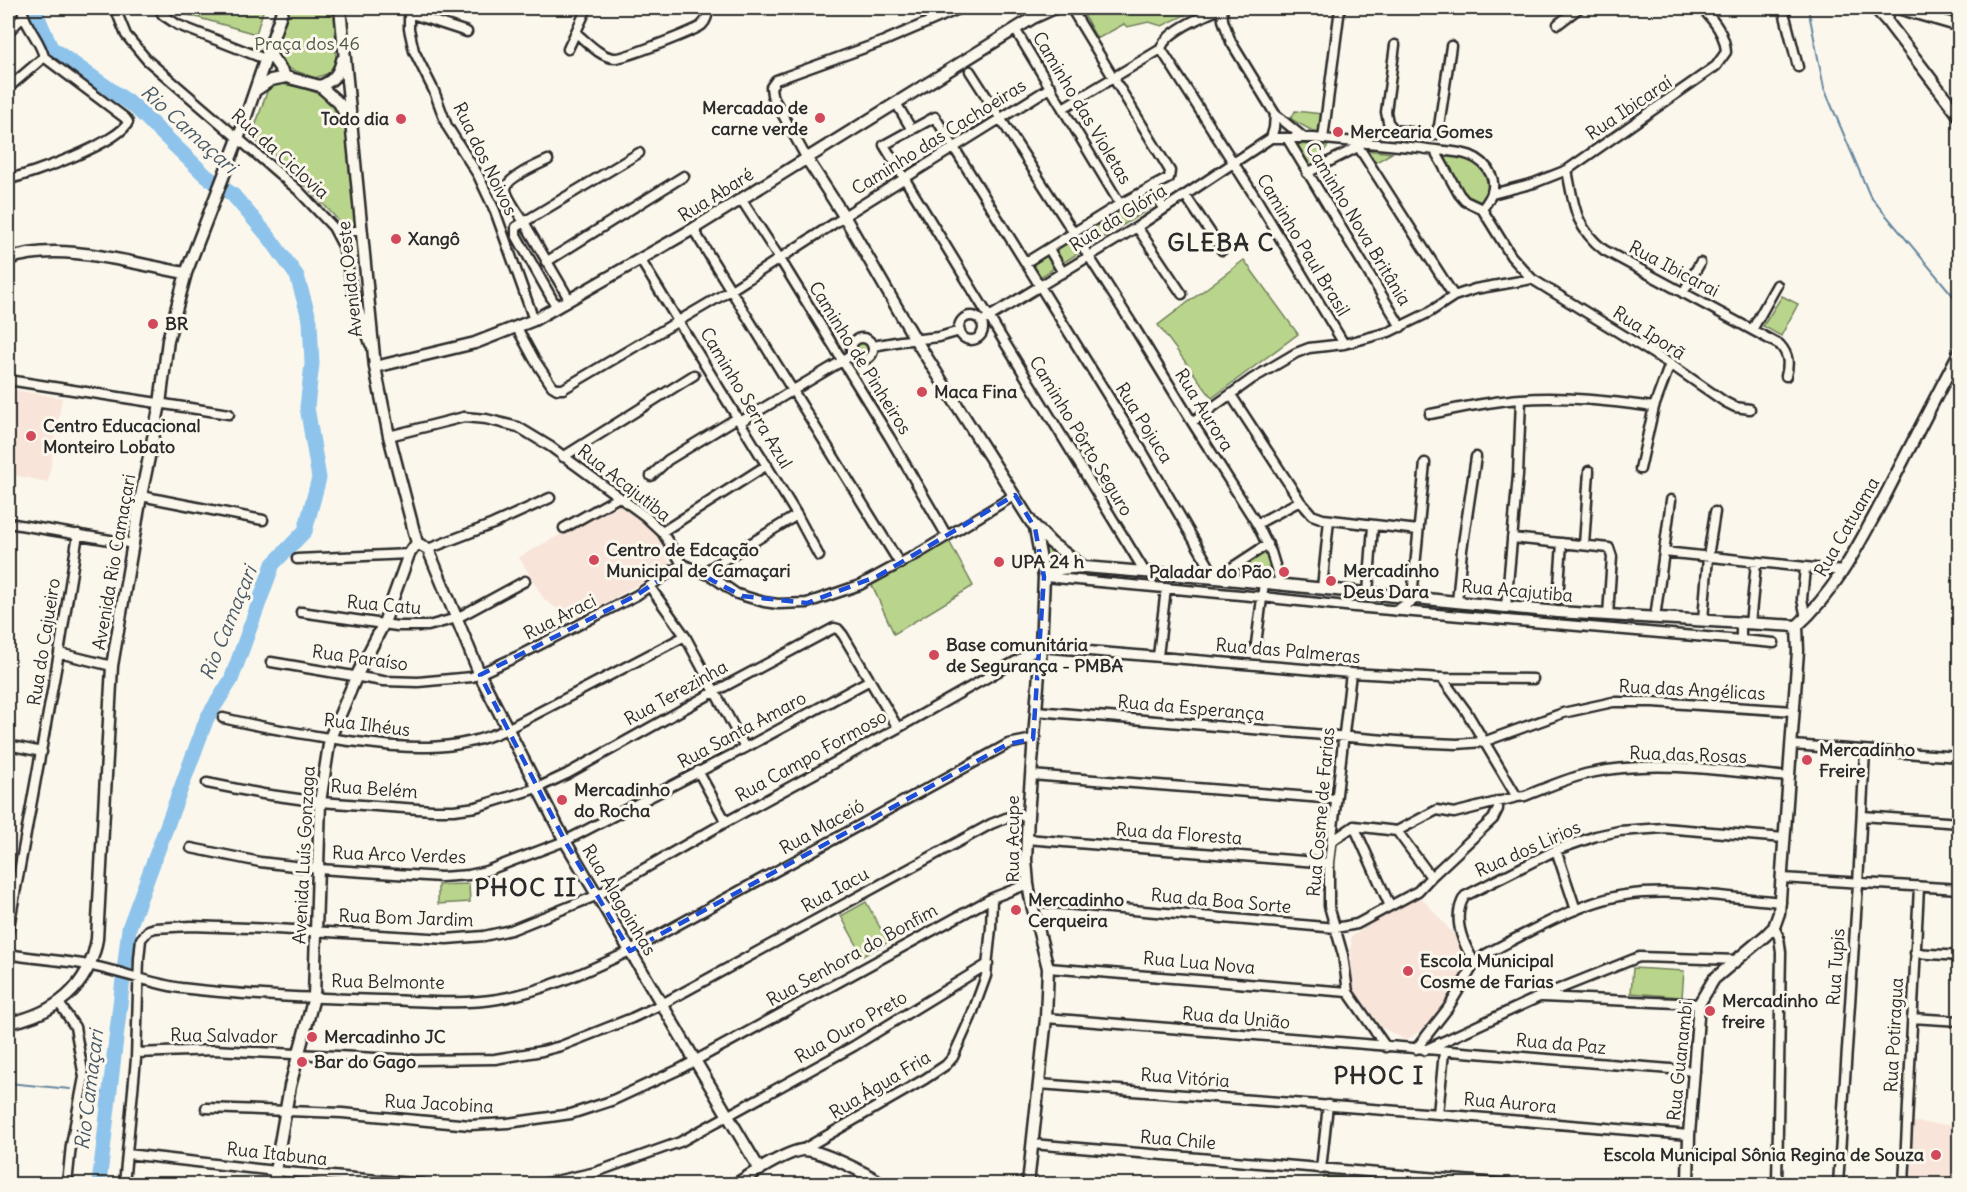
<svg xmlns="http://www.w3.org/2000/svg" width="1967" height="1192" font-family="Delius,sans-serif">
	<rect width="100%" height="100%" fill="#fbf7ec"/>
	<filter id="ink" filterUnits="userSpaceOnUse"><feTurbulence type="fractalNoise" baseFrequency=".0167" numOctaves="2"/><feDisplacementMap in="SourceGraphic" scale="12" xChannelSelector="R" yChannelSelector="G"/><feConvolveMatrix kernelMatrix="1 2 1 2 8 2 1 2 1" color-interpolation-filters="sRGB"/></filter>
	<g filter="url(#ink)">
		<path fill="#f8e4d9" d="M8 389 62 398 48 482 8 474Z
			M619 503 648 523 660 534 671 554 666 557 670 563 667 568 573 621 544 599 519 557Z
			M1418 894 1456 937 1466 962 1460 981 1435 1021 1406 1040 1381 1027 1352 987 1351 937Z
			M1913 1122 1959 1126V1184H1911Z"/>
		<path fill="#b9d58c" stroke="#72805c" stroke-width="1.5" d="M164 8H264L256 34Z
			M289 8H335L336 61 329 73 315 78 282 66 276 57V44Z
			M1103 8H1181L1185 15 1162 26 1149 22 1127 27 1124 24 1097 39 1082 11Z
			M276 83C311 88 336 94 346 131L358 226 342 225C329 209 315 195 300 180 285 165 270 149 251 138L268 89Z
			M1295 111 1322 114 1318 134 1291 119Z
			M1295 144 1328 146 1309 168Z
			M1433 149 1471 156 1485 171 1495 197C1485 204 1478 204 1466 200Z
			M1365 150 1392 153 1373 164Z
			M1142 192 1152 207 1037 279 1028 265Z
			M1244 260 1298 334 1212 398 1158 325Z
			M1782 296 1798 304 1781 336 1763 326Z
			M852 349a8 8 0 1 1 16 0a8 8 0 1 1-16 0Z
			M1038 534 1081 567 1046 572Z
			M949 541 973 586 894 634 871 583Z
			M1264 545 1280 584 1217 578Z
			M469 884 470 902 438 904V885Z
			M866 902 888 942 863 956 841 916Z
			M1633 968 1684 971 1682 997 1631 993Z
			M1324 1176 1390 1182 1389 1184H1323Z"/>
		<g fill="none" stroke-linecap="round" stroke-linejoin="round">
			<path stroke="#66879f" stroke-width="2" d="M1808 8 1824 88 1870 196 1960 304
				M1960 445 1956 459 1960 476
				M8 1083 70 1089
				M94 1093H110"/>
			<path stroke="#8ec4ec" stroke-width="15" d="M34 8 51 48 134 106 206 176 233 195 269 237 297 276 310 321 312 364 307 407 319 478 305 531 273 564 231 680 207 718 129 928 99 1184"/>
			<defs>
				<path id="minor" d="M115 8 126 35 147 60 298 190 333 227 343 246 353 292 370 344
					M159 8 163 15 178 25 265 59
					M409 8V29L414 51 434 91 447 126 478 175 495 211 534 320
					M1222 8 1223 20 1231 42 1275 114 1303 137
					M1783 8 1798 67
					M409 13 467 32
					M1886 20 1892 8
					M1558 24 1579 8
					M1015 29 1120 204
					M8 32 23 17
					M576 33C586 41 601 58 615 58 623 59 697 30 702 25 707 20 708 14 708 8
					M1395 45 1386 112 1388 122 1394 130 1434 135 1439 126 1451 46
					M568 49 587 8
					M1161 49 1259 203 1344 344
					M970 71 1136 330 1192 422 1257 524 1271 552 1281 585
					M8 88 44 57
					M896 103 912 130
					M1063 108 1161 49C1165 31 1206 15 1222 8
					M1271 138H1313L1421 148C1445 153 1479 147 1491 175 1497 188 1490 199 1482 209
					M1271 138 1274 128 1275 114
					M1287 138 1401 327
					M1323 139 1340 8
					M1356 143 1454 296
					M1435 151 1459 194 1465 201 1482 209 1511 256 1532 279 1670 364 1725 402 1735 407 1750 409
					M807 159 772 95 771 87 776 80 884 41 961 8
					M548 160C538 165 506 178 506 189 506 197 519 214 524 222L639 153
					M1567 170C1574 205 1574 226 1604 250L1780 345C1789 355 1789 364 1786 376
					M1307 173 1358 147
					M8 179C30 175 121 142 128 122L125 118 44 57C40 39 24 26 22 8
					M1155 186 1163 209
					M1492 194 1534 183 1567 170 1716 66 1726 52C1725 34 1714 21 1702 8
					M1185 195 1222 250
					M741 199 780 259 890 438 947 536
					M844 216 1051 87
					M1137 227 1182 294
					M693 229 900 564
					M336 231H362
					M1049 249 1063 273
					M640 259 797 515 819 556
					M546 262 684 176
					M1025 263 1120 204 1169 178 1170 171 1071 8
					M1683 293 1700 263
					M556 306 516 235V227L524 222 569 299
					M959 328a12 12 0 1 1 24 0a12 12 0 1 1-24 0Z
					M981 322 1137 227 1271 138
					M517 328 534 359 552 386 557 389H563L731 290 844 217
					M1752 330 1777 285
					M851 349a11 11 0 1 1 22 0a11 11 0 1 1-22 0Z
					M873 346 901 341 939 337 960 331
					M8 380 229 414
					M1231 395 1300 501 1312 515 1323 519 1418 530
					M1430 414C1460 408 1490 401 1521 399 1566 396 1610 401 1654 407
					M740 422 852 355
					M1192 422 1252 379 1296 353 1309 348 1344 344 1389 332 1428 313 1454 296 1475 289 1532 279
					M389 436 464 417 486 419 518 427 551 447 645 516 662 532 682 564 711 576 737 594 764 602 778 604 807 603 860 585 921 552 1015 495
					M563 457 694 375
					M1640 469 1654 407 1670 364
					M651 476 668 460 737 418
					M141 496 263 520
					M8 523 134 544
					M1257 524 1300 501
					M564 528 619 497
					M662 532 767 465
					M1512 538 1609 548 1612 557 1608 615
					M1584 545 1589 471
					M428 549 493 524 550 498
					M1664 552 1843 571
					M297 559 409 554
					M1805 568 1802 599 1806 618
					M704 572 797 515
					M1145 572 884 145 935 117 1141 449 1216 578 1268 544
					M1045 577 1262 597 1355 607 1741 640V623
					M650 587 685 636 745 748
					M1322 588 1329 520
					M1368 593 1373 526
					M1412 598 1425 463
					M1558 599 1562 543
					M1457 602 1462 550 1476 457
					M1506 606 1518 475 1521 399
					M1396 611C1402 605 1411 604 1416 598
					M301 612 397 626H428L457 618 525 581
					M1655 618 1671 500
					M1703 620 1708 557 1715 512
					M1750 624 1756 563
					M1741 640 1774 643
					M1256 644 1264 583
					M59 653 112 666
					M1158 656 1166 588
					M271 662 383 681 418 682 472 677 516 657 637 595 682 564
					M1351 673 1329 863V906L1343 955 1348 992 1386 1047
					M1442 678 1466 711 1517 797 1525 796C1546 788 1567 778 1590 773 1656 759 1723 771 1789 777
					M1036 711 1409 742 1457 744 1483 742 1563 713 1613 702H1653L1793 711
					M223 718C265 728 307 735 349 741 406 748 453 754 507 729L685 636
					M8 745 42 752
					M1792 745 1960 757
					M698 771 726 822
					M1031 775 1336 799
					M207 783 263 794 320 802 432 810H454L476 807 537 788 567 774 714 692 834 628 838 629 843 635 898 728
					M1862 816 1960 823
					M1354 826 1390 906
					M1397 831 1437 810 1454 813 1517 797
					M1026 839 1329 863
					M1332 841 1354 826 1397 831 1431 877 1493 819 1498 809V801
					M191 848 260 862 319 869 441 877 469 875 486 871 565 841 745 748 870 680
					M1556 850 1576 910
					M1782 878 1960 889
					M1031 901 1336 928 1357 924 1418 891 1431 877
					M1774 927 1779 937 1781 952 1777 1184
					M8 932 59 653 78 534
					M1915 953 1960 956
					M8 954C34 959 62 960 88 965 119 971 149 983 181 988 247 996 318 998 385 1000 420 1001 463 1005 498 999 544 991 588 971 630 951L1008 744 1033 739
					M1475 963C1463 944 1451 917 1465 896L1556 850 1596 836 1619 831 1664 828 1784 838
					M1048 968 1348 992
					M1542 997 1699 1004
					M59 1003 75 1027 84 1077 71 1145 67 1184
					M1046 1018 1695 1071
					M1912 1018 1960 1021
					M1416 1049 1448 1008 1475 963 1486 954C1525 934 1582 901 1625 895 1672 888 1733 898 1781 902
					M1425 1050 1539 997 1639 957 1738 960
					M137 1053 214 1050 417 1060 495 1059 542 1051 561 1046 632 1018 662 1004 991 824 1011 816 1028 815
					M1039 1084 1438 1114 1689 1135
					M206 1108 342 1113 470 1125 508 1123 571 1114 611 1101 678 1070 992 898 1028 884
					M1438 1114 1444 1052
					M1032 1144 1510 1184
					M802 1150 925 1079 946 1065 953 1057 971 1017 986 976 991 928 992 898
					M127 1154 275 1171 424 1184
					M1321 1169 1328 1105
					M124 1184 136 1059 139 959 141 939 149 930 155 928 191 926 276 929 447 939 484 936 511 930 598 895 726 822 898 728 1041 647 1351 673 1442 678 1533 679
					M542 1184 596 1172 680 1142 854 1046 988 964
					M1838 1184 1858 884 1865 751
					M1904 1184 1919 887"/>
				<path id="tertiary" d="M340 8 375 367 389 436 417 543
					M1875 8 1886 20 1960 117
					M1898 8 1960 26
					M269 48 272 57 286 77
					M320 86C333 81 339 74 342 60
					M256 90 271 80 286 77 320 86 339 103 348 120
					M807 159 844 216 915 339 1031 522 1051 543 1084 567 1216 578 1557 612 1797 626
					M8 259C61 240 132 264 186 273
					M375 367 475 343 534 320 693 229 1033 18 1055 8
					M417 543 428 549 480 675 565 841 760 1170
					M1044 577 1060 569 1083 567
					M8 1023C54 1014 89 988 97 939L112 666 141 496 160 404 168 340 186 273 241 131 283 8
					M275 1184V1171L290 1086 314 997 320 802 330 738 357 675 384 623 409 554 417 543
					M736 1184C750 1175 785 1152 802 1150 820 1149 867 1174 883 1184
					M1028 1184 1046 1018 1048 968 1031 901 1028 884 1026 860 1028 815 1041 647 1044 577 1035 528
					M1688 1184 1689 1135 1699 1004 1714 979 1765 936 1774 927 1779 913 1798 651 1797 626C1836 591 1859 544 1884 498 1909 449 1934 400 1960 351"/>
			</defs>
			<use href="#minor" stroke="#2b2b2b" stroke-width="13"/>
			<use href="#tertiary" stroke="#2b2b2b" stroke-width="15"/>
			<use href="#minor" stroke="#fbf7ec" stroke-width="8"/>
			<use href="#tertiary" stroke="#fbf7ec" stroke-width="10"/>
		</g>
	</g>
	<path fill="none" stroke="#1d4ed8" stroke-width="4.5" stroke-dasharray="12 8" stroke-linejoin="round" d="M1015 495 1035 528 1044 577 1033 739 1008 744 630 951 565 841 480 675 637 595 682 564 742 596 807 603 878 576Z"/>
	<g fill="#d1495b" stroke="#fbf7ec" stroke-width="2">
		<circle cx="820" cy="118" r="6"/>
		<circle cx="401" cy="119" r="6"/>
		<circle cx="1338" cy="132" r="6"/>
		<circle cx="396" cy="239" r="6"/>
		<circle cx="153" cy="324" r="6"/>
		<circle cx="922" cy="392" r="6"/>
		<circle cx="31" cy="436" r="6"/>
		<circle cx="594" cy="560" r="6"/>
		<circle cx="999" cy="562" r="6"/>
		<circle cx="1284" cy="572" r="6"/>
		<circle cx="1331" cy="581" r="6"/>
		<circle cx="934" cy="655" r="6"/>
		<circle cx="1807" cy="760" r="6"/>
		<circle cx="562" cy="800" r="6"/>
		<circle cx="1016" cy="910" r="6"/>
		<circle cx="1408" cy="971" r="6"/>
		<circle cx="1710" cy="1011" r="6"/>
		<circle cx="312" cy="1037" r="6"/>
		<circle cx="302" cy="1062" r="6"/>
		<circle cx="1936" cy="1155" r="6"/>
	</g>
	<g text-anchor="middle" stroke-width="6" stroke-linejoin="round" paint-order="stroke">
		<g font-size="18" fill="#4e5643" stroke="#fbf7ec">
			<text x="307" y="50">Praça dos 46</text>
		</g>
		<g font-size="18" font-weight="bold" fill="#2b2b2b" stroke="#fbf7ec" text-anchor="start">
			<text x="808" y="114" text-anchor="end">Mercadao de<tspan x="808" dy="21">carne verde</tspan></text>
			<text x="389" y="125" text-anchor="end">Todo dia</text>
			<text x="1350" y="138">Mercearia Gomes</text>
			<text x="408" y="245">Xangô</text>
			<text x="165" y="330">BR</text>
			<text x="934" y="398">Maca Fina</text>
			<text x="43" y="432">Centro Educacional<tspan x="43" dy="21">Monteiro Lobato</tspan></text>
			<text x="606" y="556">Centro de Edcação<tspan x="606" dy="21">Municipal de Camaçari</tspan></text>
			<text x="1011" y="568">UPA 24 h</text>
			<text x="1343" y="577">Mercadinho<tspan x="1343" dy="21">Deus Dara</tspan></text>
			<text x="1272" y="578" text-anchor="end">Paladar do Pão</text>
			<text x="946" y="651">Base comunitária<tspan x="946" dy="21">de Segurança - PMBA</tspan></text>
			<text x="1819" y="756">Mercadinho<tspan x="1819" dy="21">Freire</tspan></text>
			<text x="574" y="796">Mercadinho<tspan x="574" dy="21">do Rocha</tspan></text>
			<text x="1028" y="906">Mercadinho<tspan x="1028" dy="21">Cerqueira</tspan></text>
			<text x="1420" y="967">Escola Municipal<tspan x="1420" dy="21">Cosme de Farias</tspan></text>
			<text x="1722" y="1007">Mercadinho<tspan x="1722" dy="21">freire</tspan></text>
			<text x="324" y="1043">Mercadinho JC</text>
			<text x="314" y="1068">Bar do Gago</text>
			<text x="1924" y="1161" text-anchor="end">Escola Municipal Sônia Regina de Souza</text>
		</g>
		<g font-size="18" fill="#2b2b2b" stroke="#fbf7ec">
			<text transform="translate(1082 108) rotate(59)" y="6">Caminho das Violetas</text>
			<text transform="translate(1629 108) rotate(-34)" y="6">Rua Ibicaraí</text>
			<text transform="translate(939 137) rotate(-32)" y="6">Caminho das Cachoeiras</text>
			<text transform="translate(280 154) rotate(42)" y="6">Rua da Ciclovia</text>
			<text transform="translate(485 159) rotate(64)" y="6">Rua dos Noivos</text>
			<text transform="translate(716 195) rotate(-32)" y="6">Rua Abaré</text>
			<text transform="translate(1118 218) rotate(-32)" y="6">Rua da Glória</text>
			<text transform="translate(1358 224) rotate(59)" y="6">Caminho Nova Britânia</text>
			<text transform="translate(1303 245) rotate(59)" y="6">Caminho Paul Brasil</text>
			<text transform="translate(1674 269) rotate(28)" y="6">Rua Ibicarai</text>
			<text transform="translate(350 279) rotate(-96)" y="6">Avenida Oeste</text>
			<text transform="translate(1649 333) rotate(33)" y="6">Rua Iporã</text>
			<text transform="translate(860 358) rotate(58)" y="6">Caminho de Pinheiros</text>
			<text transform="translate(746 398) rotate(59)" y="6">Caminho Serra Azul</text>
			<text transform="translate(1204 410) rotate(58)" y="6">Rua Aurora</text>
			<text transform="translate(1144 423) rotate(58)" y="6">Rua Pojuca</text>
			<text transform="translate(1081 436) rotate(59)" y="6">Caminho Pôrto Seguro</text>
			<text transform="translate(624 483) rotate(38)" y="6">Rua Acajutiba</text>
			<text transform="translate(1847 527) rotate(-60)" y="6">Rua Catuama</text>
			<text transform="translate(114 562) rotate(-80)" y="6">Avenida Rio Camaçari</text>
			<text transform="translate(1517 591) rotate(5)" y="6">Rua Acajutiba</text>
			<text transform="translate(384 605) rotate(5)" y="6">Rua Catu</text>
			<text transform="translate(560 617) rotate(-27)" y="6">Rua Araci</text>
			<text transform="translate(44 642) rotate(-81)" y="6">Rua do Cajueiro</text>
			<text transform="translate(1288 651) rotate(5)" y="6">Rua das Palmeras</text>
			<text transform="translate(360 658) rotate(8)" y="6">Rua Paraíso</text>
			<text transform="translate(1692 690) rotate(3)" y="6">Rua das Angélicas</text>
			<text transform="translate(676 693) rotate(-29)" y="6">Rua Terezinha</text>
			<text transform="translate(1191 708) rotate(5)" y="6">Rua da Esperança</text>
			<text transform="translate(367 725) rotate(7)" y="6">Rua Ilhéus</text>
			<text transform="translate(742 730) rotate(-28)" y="6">Rua Santa Amaro</text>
			<text transform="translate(1688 755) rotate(2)" y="6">Rua das Rosas</text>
			<text transform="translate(811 756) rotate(-29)" y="6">Rua Campo Formoso</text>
			<text transform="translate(374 789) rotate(4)" y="6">Rua Belém</text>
			<text transform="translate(1321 812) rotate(-85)" y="6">Rua Cosme de Farias</text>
			<text transform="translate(822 827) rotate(-29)" y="6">Rua Maceió</text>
			<text transform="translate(1179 834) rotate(4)" y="6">Rua da Floresta</text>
			<text transform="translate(1013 839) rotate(-90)" y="6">Rua Acupe</text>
			<text transform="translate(1528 849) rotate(-24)" y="6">Rua dos Lirios</text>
			<text transform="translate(304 855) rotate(-87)" y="6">Avenida Luís Gonzaga</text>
			<text transform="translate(399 855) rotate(2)" y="6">Rua Arco Verdes</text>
			<text transform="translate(835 890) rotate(-29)" y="6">Rua Iacu</text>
			<text transform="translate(619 900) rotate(59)" y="6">Rua Alagoinhas</text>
			<text transform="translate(1221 901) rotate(5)" y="6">Rua da Boa Sorte</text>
			<text transform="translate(406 918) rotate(2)" y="6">Rua Bom Jardim</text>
			<text transform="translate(852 955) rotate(-29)" y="6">Rua Senhora do Bonfim</text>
			<text transform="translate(1199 963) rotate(5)" y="6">Rua Lua Nova</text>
			<text transform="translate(1836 967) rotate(-86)" y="6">Rua Tupis</text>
			<text transform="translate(388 982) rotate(1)" y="6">Rua Belmonte</text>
			<text transform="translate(1236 1018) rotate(5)" y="6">Rua da União</text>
			<text transform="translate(851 1027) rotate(-30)" y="6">Rua Ouro Preto</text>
			<text transform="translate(1894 1035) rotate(-87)" y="6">Rua Potiragua</text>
			<text transform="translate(224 1036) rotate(1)" y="6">Rua Salvador</text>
			<text transform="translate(1561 1044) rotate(5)" y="6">Rua da Paz</text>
			<text transform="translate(1680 1061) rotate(-84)" y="6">Rua Guanambi</text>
			<text transform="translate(1185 1078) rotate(4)" y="6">Rua Vitória</text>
			<text transform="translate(880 1085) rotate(-31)" y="6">Rua Água Fria</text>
			<text transform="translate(1510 1103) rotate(5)" y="6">Rua Aurora</text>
			<text transform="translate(439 1104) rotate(3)" y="6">Rua Jacobina</text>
			<text transform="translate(1178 1140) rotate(5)" y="6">Rua Chile</text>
			<text transform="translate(277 1154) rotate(6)" y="6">Rua Itabuna</text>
		</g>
		<g font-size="20" font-style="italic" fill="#495965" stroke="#fbf7ec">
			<text transform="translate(189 129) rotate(42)" y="7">Rio Camaçari</text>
			<text transform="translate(228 623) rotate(-68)" y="7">Rio Camaçari</text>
			<text transform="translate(89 1090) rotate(-83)" y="7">Rio Camaçari</text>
		</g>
		<g font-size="24" font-weight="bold" letter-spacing="1.5" fill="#2b2b2b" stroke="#fbf7ec">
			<text x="1221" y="251">GLEBA C</text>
			<text x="526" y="896">PHOC II</text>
			<text x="1379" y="1084">PHOC I</text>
		</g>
	</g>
	<rect width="1967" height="1192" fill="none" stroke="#fbf7ec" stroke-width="30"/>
	<rect x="15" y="15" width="1937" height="1162" fill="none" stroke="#2b2b2b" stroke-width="2" filter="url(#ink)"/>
</svg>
